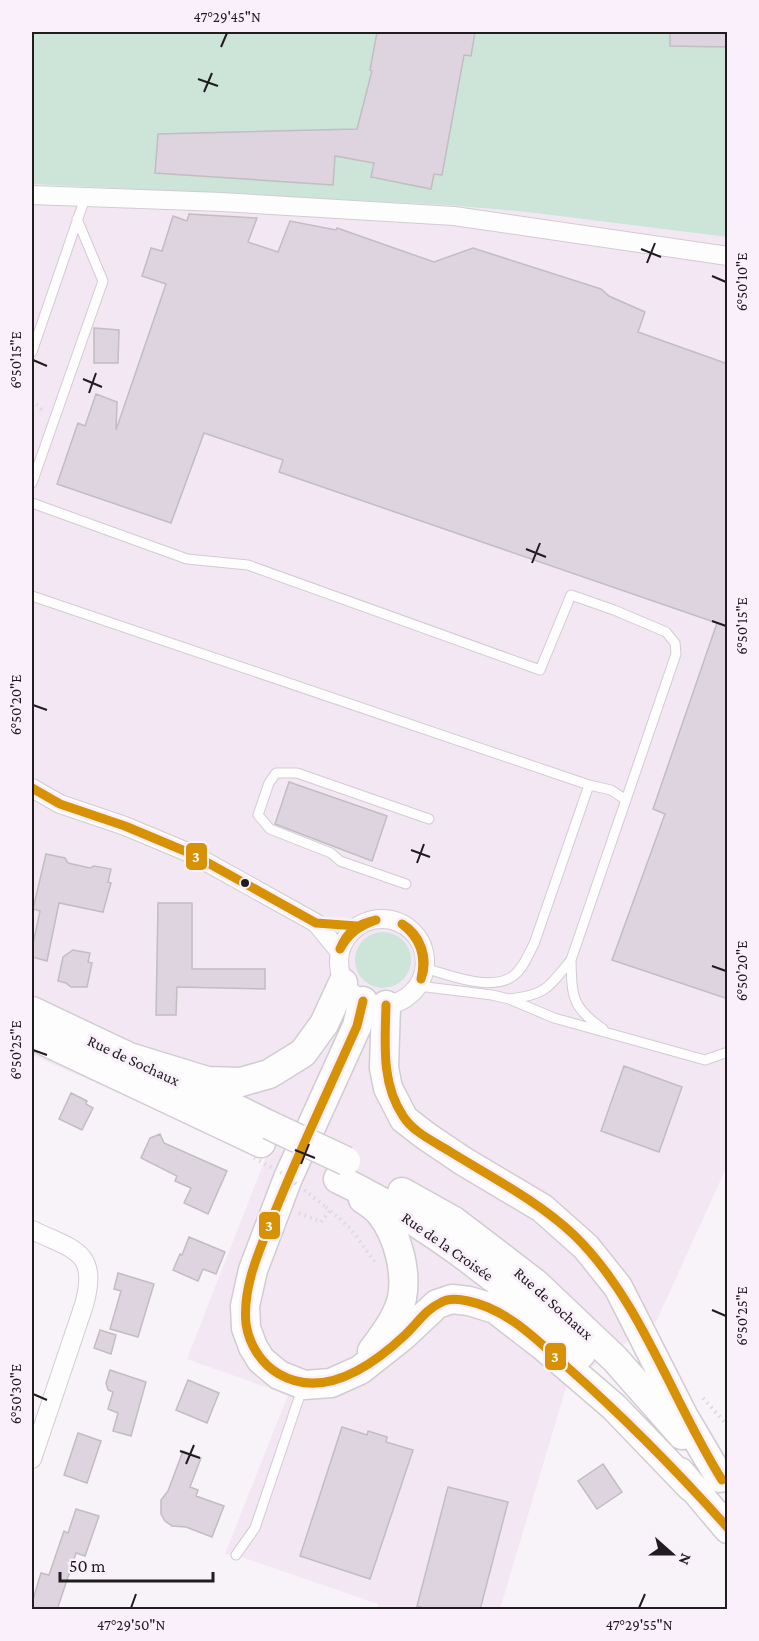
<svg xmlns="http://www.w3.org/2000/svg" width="759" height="1641" font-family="'Crimson Pro',serif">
	<rect width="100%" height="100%" fill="#f8f3f8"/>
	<path fill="#f3e7f3" d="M32 184 447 205 527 212 727 237V1166L656 1322 567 1384 500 1609H377L378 1604 236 1555 225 1554 288 1395 187 1359 266 1157 32 1055Z"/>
	<path fill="#cde4d8" d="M32 32H727V237L527 212 447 205 32 184Z
		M355 960a28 28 0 1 1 56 0a28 28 0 1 1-56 0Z"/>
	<path fill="#ded4df" stroke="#c1bdc1" stroke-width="1.5" d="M377 32H475L471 56 464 55 442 175 434 174 431 189 371 177 374 163 335 156 333 185 155 173 158 134 357 129 372 71 370 70Z
		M670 32H728V47L670 46Z
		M189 214 257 218 248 242 278 252 290 221 336 230 337 228 434 262 473 248 601 289 609 296 645 312 638 332 728 364V999L612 960 665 814 653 809 717 623 279 472 283 460 204 433 171 523 57 484 78 423 85 426 96 394 117 402 116 430 166 284 142 276 151 248 162 251 173 216 187 221Z
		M94 328 119 330 118 363H94Z
		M289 782 387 816 372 861 275 824Z
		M46 854 65 858 68 863 90 868 94 866 111 869 108 882 111 883 103 912 59 903 47 961 32 957V949L40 911 33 909Z
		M158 903H192V969H265V989L177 987 176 1015H156Z
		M73 950 90 953 88 962 92 963 87 987H71L66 983 58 981 63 957Z
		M624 1066 682 1087 659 1152 601 1131Z
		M71 1093 87 1101 86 1104 93 1108 82 1130 59 1119Z
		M160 1134 164 1143 227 1171 208 1214 184 1203 191 1188 175 1181 177 1176 141 1158 150 1138Z
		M189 1237 225 1252 216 1274 203 1269 198 1281 173 1270 180 1254 182 1255Z
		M118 1273 154 1284 138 1337 110 1329 121 1291 114 1289Z
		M100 1330 116 1335 111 1354 94 1348Z
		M110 1370 146 1382 131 1436 113 1431 118 1413 108 1409 113 1392 108 1390 106 1383Z
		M188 1380 219 1393 207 1423 176 1410Z
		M342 1427 367 1435 368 1431 387 1437 386 1442 413 1450 370 1579 300 1556Z
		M78 1433 101 1441 87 1483 64 1475Z
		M183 1451 201 1458 190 1487 198 1490 196 1496 224 1506 212 1537 186 1527 172 1526 165 1521 161 1514V1500L168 1491Z
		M603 1464 622 1492 597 1509 578 1481Z
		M448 1487 508 1502 480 1610H429L417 1606Z
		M76 1509 99 1516 85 1556 76 1553 57 1610H32V1603L41 1573 49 1575 64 1531 68 1533Z"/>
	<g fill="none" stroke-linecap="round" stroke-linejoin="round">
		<defs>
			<path id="lane" d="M32 352 85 198
				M32 483 103 281 77 219
				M32 503 187 559 248 565 540 670 571 595 614 610 666 632 675 643 676 654 571 960C548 988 546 995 509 999
				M32 596 589 785 611 790 626 800
				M406 884 340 861 331 853 270 829 258 815 269 783 276 773H297L429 819
				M571 960C572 996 571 1007 603 1029
				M425 968C447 975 492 992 513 976 523 969 528 955 534 944L589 785
				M418 986 492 995 509 999 554 1018 705 1060 728 1052
				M236 1555 255 1528 302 1389"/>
			<path id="street" d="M32 195 221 202 454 216 728 256
				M32 788 60 804 125 826 192 854 316 923 339 951
				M339 962a43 43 0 1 1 86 0a43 43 0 1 1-86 0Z
				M32 1230C74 1250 99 1251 84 1305L32 1459"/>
			<path id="primary" d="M363 1001 357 1026 288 1178 253 1270 245 1306 246 1328 253 1347 261 1360 279 1375 304 1385 331 1383 360 1370 403 1336 437 1304 452 1299 469 1301 495 1309 543 1346 614 1407 691 1487
				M386 1005 384 1068 388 1088 404 1119 426 1136 463 1161 542 1208 586 1247 618 1287 684 1417 720 1478
				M32 1011 146 1065
				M32 1035 261 1143
				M129 1057 207 1081 241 1082 269 1074 303 1053 324 1024 343 983
				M188 1085 269 1125
				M338 1179C411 1214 476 1261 537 1314 552 1327 568 1340 581 1354
				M402 1192 454 1221 535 1283 615 1359 682 1435
				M363 1199C369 1203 377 1208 381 1214 398 1236 407 1271 402 1298 398 1317 383 1336 372 1351
				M680 1472 728 1529"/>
		</defs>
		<use href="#lane" stroke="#d1ccd1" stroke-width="11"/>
		<use href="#street" stroke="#d1ccd1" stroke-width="20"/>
		<use href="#primary" stroke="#d1ccd1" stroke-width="31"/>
		<path stroke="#dad9db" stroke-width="4" stroke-dasharray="1.5 4.5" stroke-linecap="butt" d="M32 400 44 412
			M326 1207 350 1228 375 1262
			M299 1213 321 1222 330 1211
			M703 1398 728 1426"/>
		<use href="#lane" stroke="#fefdfe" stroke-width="9"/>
		<use href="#street" stroke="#fefdfe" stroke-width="18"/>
		<use href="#primary" stroke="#fefdfe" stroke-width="28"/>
		<defs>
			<path id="primary-bridge" d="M269 1125 346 1161"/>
		</defs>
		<use href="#primary-bridge" stroke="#d1ccd1" stroke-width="31" stroke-linecap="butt"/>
		<path stroke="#dad9db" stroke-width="4" stroke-dasharray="1.5 4.5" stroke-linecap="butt" d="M254 1158 282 1173 326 1207"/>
		<use href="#primary-bridge" stroke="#fefdfe" stroke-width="28"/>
		<defs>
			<path id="bus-1" d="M32 788 60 804 125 826 192 854 316 923 357 926
				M402 924C421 935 429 959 421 979
				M402 924C421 939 426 956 421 979
				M340 949C347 931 358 924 376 920
				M340 949C349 933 359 926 376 920
				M363 1001 357 1026C330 1087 301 1147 276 1209 262 1245 242 1284 246 1324 249 1344 261 1364 279 1374 324 1400 372 1366 405 1335 417 1324 425 1310 440 1303 448 1298 459 1299 468 1301 507 1309 537 1340 566 1366 624 1417 677 1471 728 1528
				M386 1005C385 1043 381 1083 403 1116 413 1132 433 1141 449 1151 491 1177 538 1201 574 1235 641 1300 672 1401 722 1480"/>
		</defs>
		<use href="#bus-1" stroke="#faf0fb" stroke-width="14"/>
		<use href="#bus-1" stroke="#d79105" stroke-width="9"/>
	</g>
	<path fill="none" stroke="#201c20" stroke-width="2" d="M221 47 227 33M198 79 218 86M204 92 212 73M641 249 661 257M647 263 655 243M712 276 726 282M33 360 47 366M83 379 102 387M89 393 96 373M526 549 546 557M532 563 540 543M712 621 726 626M33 705 47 710M411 850 430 857M417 863 424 844M712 966 726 971M33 1050 47 1055M295 1150 315 1158M301 1164 309 1144M712 1310 726 1316M33 1394 47 1400M180 1451 200 1458M186 1464 194 1445M131 1608 136 1594M639 1608 645 1594"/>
	<circle fill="#201c20" stroke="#faf0fb" stroke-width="2" cx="245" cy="883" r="5"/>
	<g text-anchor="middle" stroke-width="6" stroke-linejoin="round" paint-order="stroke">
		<g font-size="16" fill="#201c20" stroke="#faf0fb">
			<text transform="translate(134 1060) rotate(25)" y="6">Rue de Sochaux</text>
			<text transform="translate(448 1246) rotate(35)" y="6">Rue de la Croisée</text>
			<text transform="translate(554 1303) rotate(42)" y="6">Rue de Sochaux</text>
		</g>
	</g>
	<g stroke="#faf0fb" stroke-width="2">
		<rect x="185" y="842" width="23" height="29" rx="6" fill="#d79105"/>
		<rect x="258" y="1211" width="23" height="29" rx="6" fill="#d79105"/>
		<rect x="544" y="1342" width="23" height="29" rx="6" fill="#d79105"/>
	</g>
	<g font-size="16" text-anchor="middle" font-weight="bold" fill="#fff">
		<text x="196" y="862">3</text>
		<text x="269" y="1231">3</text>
		<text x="555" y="1362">3</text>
	</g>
	<rect width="759" height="1641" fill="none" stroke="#faf0fb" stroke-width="66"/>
	<g transform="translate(672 1554) rotate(111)" stroke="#faf0fb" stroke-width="4.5" paint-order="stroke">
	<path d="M0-4.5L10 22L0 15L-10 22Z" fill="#201c20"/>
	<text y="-9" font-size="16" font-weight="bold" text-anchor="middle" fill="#201c20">N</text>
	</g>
	<path d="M60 1572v9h153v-9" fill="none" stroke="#201c20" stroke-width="3"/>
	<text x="69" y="1572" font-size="18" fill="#201c20" stroke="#faf0fb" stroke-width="4.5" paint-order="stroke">50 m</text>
	<rect x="33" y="33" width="693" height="1575" fill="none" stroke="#201c20" stroke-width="2"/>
	<g font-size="15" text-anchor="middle" fill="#201c20">
		<text x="227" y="22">47°29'45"N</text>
		<text transform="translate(742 282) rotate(-90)" y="5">6°50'10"E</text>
		<text transform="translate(16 360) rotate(-90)" y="5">6°50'15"E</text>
		<text transform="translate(742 626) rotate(-90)" y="5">6°50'15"E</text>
		<text transform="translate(16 705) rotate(-90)" y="5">6°50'20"E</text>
		<text transform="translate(742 971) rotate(-90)" y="5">6°50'20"E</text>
		<text transform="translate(16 1050) rotate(-90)" y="5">6°50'25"E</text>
		<text transform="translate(742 1316) rotate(-90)" y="5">6°50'25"E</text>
		<text transform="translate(16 1394) rotate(-90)" y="5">6°50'30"E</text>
		<text x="131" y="1630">47°29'50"N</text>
		<text x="639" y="1630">47°29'55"N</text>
	</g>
</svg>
